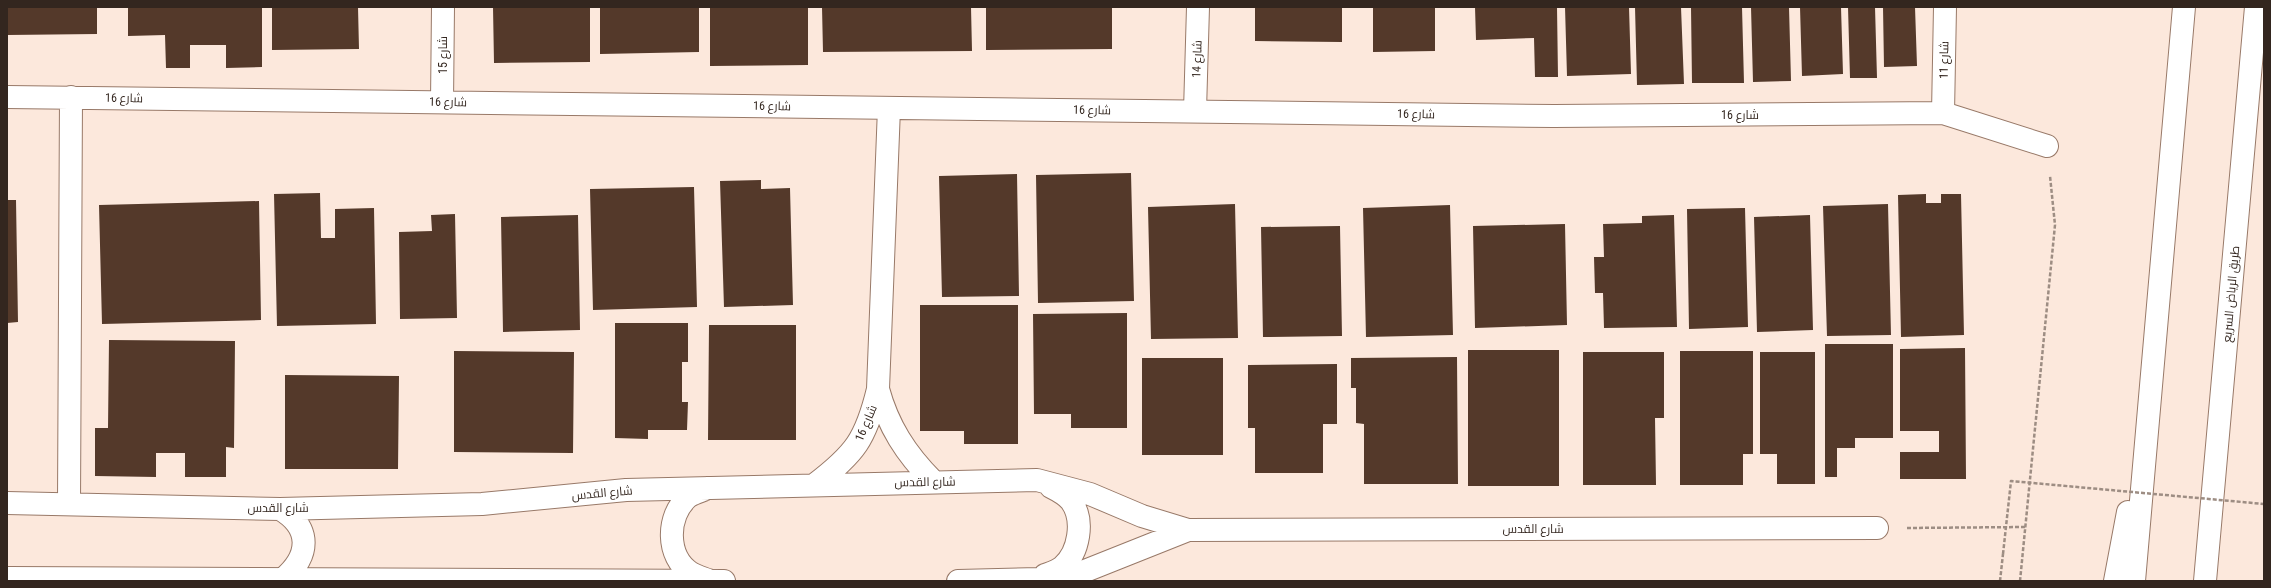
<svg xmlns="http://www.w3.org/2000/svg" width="2271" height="588" font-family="'Roboto Condensed',Cairo,sans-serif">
	<rect width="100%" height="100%" fill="#fce8dc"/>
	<path fill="#54392a" d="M7 7H97V34L7 35Z
		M128 7H262V67L226 68V45H190V68H166L165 35 128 36Z
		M272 7H358L359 49 272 50Z
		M493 7H590V62L494 63Z
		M600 7H699V52L600 54Z
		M710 7H808V65L710 66Z
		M822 7H971L972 51 823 52Z
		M986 7H1112V49L986 50Z
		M1255 7H1342V42L1255 41Z
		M1373 7H1435V51L1373 52Z
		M1475 7H1557L1558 77H1535L1534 38 1476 40Z
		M1565 7H1629L1631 74 1567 76Z
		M1635 7H1681L1684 84 1637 85Z
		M1691 7H1742L1744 83H1692Z
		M1751 7H1789L1791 81 1753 82Z
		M1800 7H1841L1843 74 1802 76Z
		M1848 7H1875L1877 78H1850Z
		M1883 7H1915L1917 66 1884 67Z
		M1131 173 1134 301 1038 303 1036 175Z
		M1017 174 1019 296 942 297 939 176Z
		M761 180V189L790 188 793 305 724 307 720 181Z
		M694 187 697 307 593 310 590 189Z
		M320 193 321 238H335V209L374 208 376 324 277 326 274 194Z
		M1926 194V203H1941V194H1961L1964 335 1901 337 1898 195Z
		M7 200H16L18 322 7 323Z
		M259 201 261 320 102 324 99 205Z
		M1235 204 1238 338 1151 339 1148 207Z
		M1888 204 1891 335 1827 336 1823 206Z
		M1450 205 1453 335 1366 337 1363 208Z
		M1745 208 1748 327 1689 329 1687 209Z
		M455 214 457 318 400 319 399 232 432 231 431 215Z
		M578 215 580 330 503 332 501 217Z
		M1674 215 1677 327 1604 328 1603 293H1595L1594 257H1604L1603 224 1642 223V216Z
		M1810 215 1813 330 1757 332 1754 217Z
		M1565 224 1567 325 1475 328 1473 226Z
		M1340 226 1342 336 1263 337 1261 227Z
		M920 305H1018V444H964V431H920Z
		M1127 313V428H1071V414H1034L1033 314Z
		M615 323H688V362H682V402H688L687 430H648V439L615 438Z
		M709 325H796V440H708Z
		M109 340 235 341 234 448 226 447V477H185V453H156V477L95 476V428H108Z
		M1825 344H1893V438H1855V448H1837V477H1825Z
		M1965 348 1966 479H1900V452H1939V431H1900V349Z
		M1468 350H1559V486H1468Z
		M454 351 574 352 573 453 454 452Z
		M1680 351H1753V454H1743V485H1680Z
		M1583 352H1664V418H1655L1656 485H1583Z
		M1760 352H1815V484H1777V454H1760Z
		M1457 357 1458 484H1364V424L1356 423V388H1351V358Z
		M1142 358H1223V455H1142Z
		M1337 364V424H1323V473H1255V428H1248V365Z
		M285 375 399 376 398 469H285Z"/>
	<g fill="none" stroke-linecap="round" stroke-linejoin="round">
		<defs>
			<path id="minor" d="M7 97 1554 116 1943 113 2047 146
				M442 102 443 7
				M1195 111 1198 7
				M1943 113 1945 7
				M878 389C888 426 906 454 933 481
				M814 485C855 454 866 439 878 389L889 108
				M708 488C702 491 693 493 688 497 666 516 666 557 691 573 696 576 703 578 708 580
				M7 503 280 509 482 504 626 490 1037 480 1090 494 1142 516 1188 530 1877 528
				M69 504 71 97
				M280 509C312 528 310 556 283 579
				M1045 575C1050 573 1057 571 1062 567 1079 553 1085 520 1071 501 1067 496 1057 490 1051 487
				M7 578 724 581
				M958 581 1039 579 1085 571 1188 530"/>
			<path id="highway" d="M2115 581 2128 512
				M2134 581 2184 7
				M2205 581 2256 7"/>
		</defs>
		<use href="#minor" stroke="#987968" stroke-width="24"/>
		<use href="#highway" stroke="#987968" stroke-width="24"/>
		<path stroke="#9d8d83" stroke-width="2.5" stroke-dasharray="4 2" stroke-linecap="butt" d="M1907 528 2026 527
			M2000 581 2003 554
			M2020 581 2055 225 2050 176"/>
		<use href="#minor" stroke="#fff" stroke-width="22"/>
		<use href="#highway" stroke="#fff" stroke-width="22"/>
		<path stroke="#9d8d83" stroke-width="2.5" stroke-dasharray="4 2" stroke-linecap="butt" d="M2003 554 2011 481 2264 504"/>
	</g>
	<g text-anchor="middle" stroke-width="4" stroke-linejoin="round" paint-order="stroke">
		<g font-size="12" fill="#33261f" stroke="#fff">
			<text transform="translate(443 55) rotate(-90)" y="4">شارع 15</text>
			<text transform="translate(1197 59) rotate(-88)" y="4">شارع 14</text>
			<text transform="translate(1944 60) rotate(-89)" y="4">شارع 11</text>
			<text transform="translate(124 98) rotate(1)" y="4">شارع 16</text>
			<text transform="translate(448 102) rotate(1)" y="4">شارع 16</text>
			<text transform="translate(772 106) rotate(1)" y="4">شارع 16</text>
			<text transform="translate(1092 110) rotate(1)" y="4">شارع 16</text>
			<text transform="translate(1416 114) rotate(1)" y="4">شارع 16</text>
			<text x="1740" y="119">شارع 16</text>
			<text transform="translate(2231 294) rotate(-85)" y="4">طريق الرياض السريع</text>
			<text transform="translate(866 423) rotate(-67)" y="4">شارع 16</text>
			<text transform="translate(925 482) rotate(-1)" y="4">شارع القدس</text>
			<text transform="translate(602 493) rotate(-5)" y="4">شارع القدس</text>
			<text x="278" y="512">شارع القدس</text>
			<text x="1533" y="533">شارع القدس</text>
		</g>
	</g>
	<rect width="2271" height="588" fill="none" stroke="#33261f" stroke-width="16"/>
</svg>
